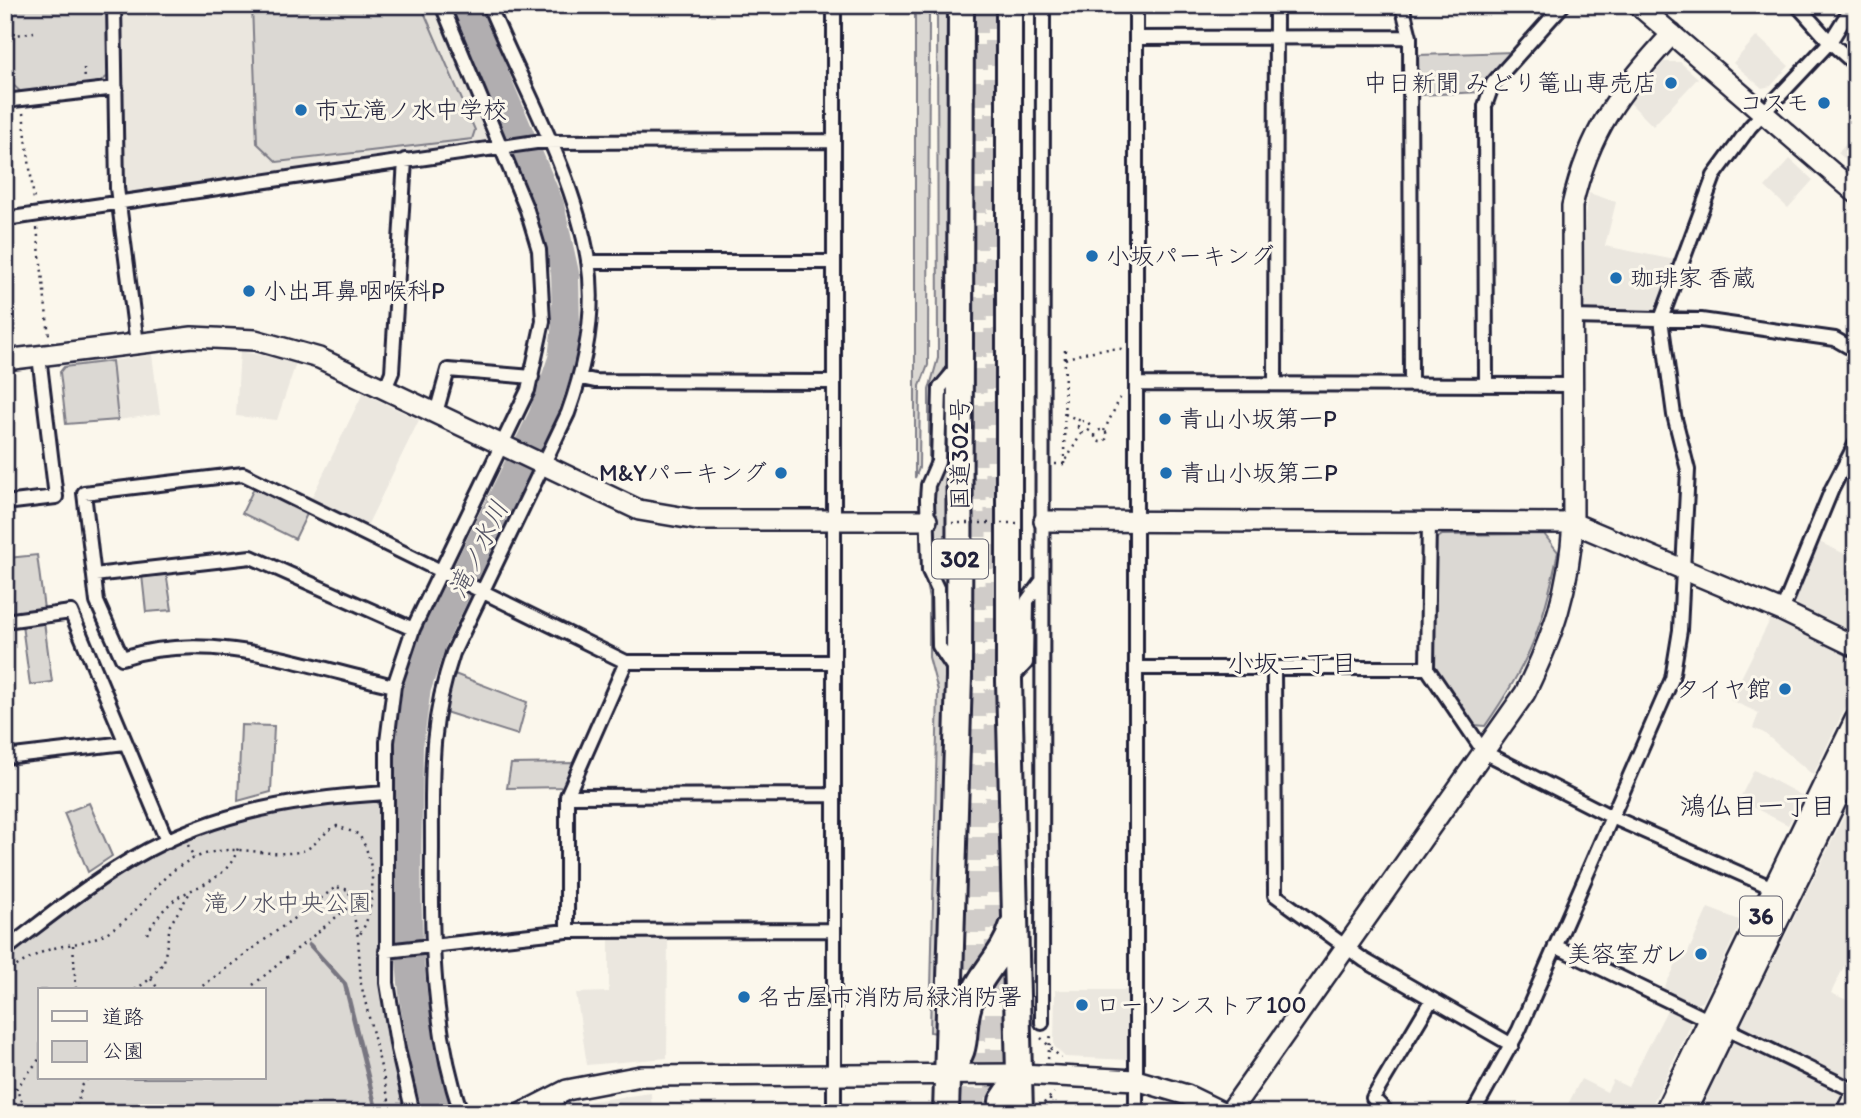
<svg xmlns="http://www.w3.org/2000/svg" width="1861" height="1118" font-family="Itim,'Klee One',sans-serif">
	<rect width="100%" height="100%" fill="#fbf7ec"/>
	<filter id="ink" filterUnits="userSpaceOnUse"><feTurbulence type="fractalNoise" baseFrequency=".0143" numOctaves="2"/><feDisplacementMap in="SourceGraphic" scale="14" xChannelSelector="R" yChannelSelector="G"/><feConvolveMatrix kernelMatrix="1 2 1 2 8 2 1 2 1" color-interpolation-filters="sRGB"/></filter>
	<g filter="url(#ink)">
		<path fill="#ebe7df" d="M119 5H435L490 132 487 142 131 195 124 188Z
			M1757 36 1789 66 1771 86 1762 88 1733 63Z
			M1664 62H1680L1698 78 1653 126 1630 103Z
			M1856 133V168L1838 153Z
			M1790 159 1813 180 1788 208 1765 187Z
			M1589 193 1616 202 1605 246 1675 260 1658 311 1652 314 1591 313 1584 306V231Z
			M240 351 296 363 277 420 236 416Z
			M152 355 160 414 118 420 112 361Z
			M363 393 419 420 366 528 310 501Z
			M1817 541 1856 559V633L1797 605 1794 597Z
			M1773 614 1856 653V686L1813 775 1764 733 1753 728 1759 713 1730 700Z
			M1754 770 1803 796 1788 825 1739 800Z
			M1856 792V942L1831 993 1856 1004V1070L1853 1076 1844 1080 1740 1028Z
			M1708 908 1742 921 1703 1002 1690 1005 1662 992 1680 957 1685 959Z
			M609 936H668L667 1058 587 1065 576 993 609 992Z
			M1055 990H1130V1060L1065 1057 1054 1046Z
			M1669 1006 1686 1014 1691 1025 1648 1113H1579L1567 1106 1581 1079 1607 1092 1613 1080 1628 1087Z
			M1735 1039 1838 1088 1844 1097 1836 1113H1699Z
			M651 1093 652 1113H577L576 1106 592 1101Z"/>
		<path fill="#dbd8d3" stroke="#7e7d87" stroke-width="2" fill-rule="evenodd" d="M5 5H109V75L98 84 22 93 13 85Z
			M252 5H421L475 130 472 139 277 162 257 143Z
			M915 5H929L928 365 920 386 919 468 915 478Z
			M937 5H952L950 358 935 388V460L929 471V390L938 358Z
			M1512 52 1490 75 1482 92 1419 95 1418 55Z
			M112 361 118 420 66 424 60 372 64 367Z
			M948 394V644L944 641 935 577 933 486 945 395Z
			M255 486 308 512 295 539 242 513Z
			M1544 534 1558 552C1543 628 1529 663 1485 726L1474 725 1433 665 1435 540 1442 535Z
			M37 555 44 609 13 614 8 558Z
			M922 566 932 585 937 653 948 674 937 1033 930 1032 938 691 929 657V598Z
			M166 572 172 610 146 612 142 575Z
			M44 622 52 682 30 685 22 625Z
			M452 673 527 702 518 735 442 711Z
			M241 725 274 726 271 792 238 801Z
			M576 763 565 787 507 788 511 764Z
			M374 799 383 810C380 911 374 1015 409 1113H16L5 1100V959C73 909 140 851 222 825 271 810 323 804 374 799ZM40 990H264V1078H40Z
			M89 803 112 856 88 872 64 813Z"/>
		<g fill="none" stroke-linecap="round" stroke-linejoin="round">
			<path stroke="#787681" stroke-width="4.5" d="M310 945 345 984 377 1113"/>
			<path stroke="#b1aeb0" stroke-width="28" d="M438 1113C399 994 408 869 409 746L417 688 433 640 542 417 562 359 566 324 565 273 550 205 465 5"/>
			<path stroke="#d0ccc9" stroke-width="24" stroke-dasharray="24 12" stroke-linecap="butt" d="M996 5 997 1097
				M974 1113 975 5"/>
			<defs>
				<path id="street" d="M114 5 117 188 137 344
					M1797 5 1830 42 1856 65
					M1410 37 1411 384
					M1136 38 1410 37 1402 5
					M5 101 116 88
					M5 219 536 142 834 141
					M588 262H834
					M1572 317 1701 320 1835 339 1856 351
					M581 378 595 381 834 382
					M1275 382 1276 5
					M1137 384 1571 385
					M1486 384 1485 106 1493 83 1563 5
					M385 389 392 372 405 160
					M436 413 448 370 532 377
					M5 503 56 497 39 356
					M1429 521 1427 668 1484 752 1612 817 1775 889
					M94 575 251 557 413 629
					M1782 611 1832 489 1856 443
					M5 621 71 612 167 841
					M1137 668H1274L1275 895 1364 960 1512 1045
					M1274 668H1427
					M955 670 939 646 938 590 929 571 927 499 928 485 938 462 940 388 957 368
					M1011 679 1026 663 1027 601 1041 582
					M394 686C306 666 211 629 122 658L97 602 84 493 243 474 626 662H832
					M5 757 125 743
					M567 796 833 795
					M567 931V796L626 662
					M1555 946 1853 1090
					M5 950C42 922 78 892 117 868 201 814 289 799 386 793
					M386 951 567 931 834 930
					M1042 1023 1043 5
					M5 1109 8 1113
					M413 1113 398 1049 387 983V742L394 686 413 629 528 390 543 321 539 250 527 210 442 5
					M461 1113C432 1027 431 938 432 848 432 775 429 724 453 653L568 413C585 366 596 311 588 260 573 170 523 88 489 5
					M834 1113V5
					M1136 1113V5
					M1388 1113 1373 1098 1432 999
					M1473 1113 1519 1030 1672 679 1680 630 1688 470 1674 415 1661 319 1714 176 1750 127 1830 42 1853 5
					M1842 1113 1856 1085"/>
				<path id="secondary" d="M1638 5 1856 193
					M5 360 192 337 255 340 319 358 639 510 698 520H927
					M1044 521 1573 523 1782 611 1856 647
					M522 1113 567 1090 641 1076 1020 1074 1136 1080 1187 1095 1224 1113
					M1229 1113 1525 693C1554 634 1569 589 1573 523L1572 206C1589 131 1620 90 1672 34"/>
				<path id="primary" d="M1665 1113 1856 720
					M1684 1113 1856 758"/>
				<path id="highway" d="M1009 5V681L1020 1113
					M946 1075C974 1045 958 1030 971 999 981 973 1004 955 1012 927
					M946 1113 959 677 961 5
					M1002 1113V1101L1020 1074"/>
			</defs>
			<use href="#street" stroke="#22223b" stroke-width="18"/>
			<use href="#secondary" stroke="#22223b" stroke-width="24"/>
			<use href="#primary" stroke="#22223b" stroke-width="26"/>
			<use href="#highway" stroke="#22223b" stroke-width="30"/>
			<path stroke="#22223b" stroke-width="2.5" stroke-dasharray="2 5" stroke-linecap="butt" d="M90 5H97
				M1615 5 1621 11
				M5 37 34 32
				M5 61 9 86
				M84 68 85 79
				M23 113 34 200
				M37 228 49 336
				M1065 359C1086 352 1100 348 1124 349
				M1065 414 1081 421
				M1078 427a6 6 0 1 1 12 0a6 6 0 1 1-12 0Z
				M1095 436a6 6 0 1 1 12 0a6 6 0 1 1-12 0Z
				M1104 431 1121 396
				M1055 464H1064L1082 432
				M1064 464 1065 348
				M1851 704 1856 694
				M188 845 194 858
				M147 934C155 919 166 905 180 896 204 883 229 877 238 848
				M73 945 76 990
				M5 974C22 962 41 950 63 946 84 942 99 939 117 926 149 904 157 873 197 857 237 841 261 858 298 852 316 849 321 832 337 826L358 834C377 858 377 912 358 937
				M151 979 159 990
				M253 985 351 905
				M135 990 150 979 164 962 170 925 189 894
				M197 990 336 887 349 890 358 937 361 984 392 1113
				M1041 1038 1061 1058
				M1048 1059 1051 1032
				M5 1077 16 1089 28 1113
				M16 1089 40 1058
				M1050 1099V1113
				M1039 1108 1054 1093
				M75 1113 82 1086 88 1078"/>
			<use href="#street" stroke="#fbf7ec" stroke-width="12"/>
			<use href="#secondary" stroke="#fbf7ec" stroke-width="19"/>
			<use href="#primary" stroke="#fbf7ec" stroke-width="21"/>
			<use href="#highway" stroke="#fbf7ec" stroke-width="24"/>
			<path stroke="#22223b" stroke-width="2.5" stroke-dasharray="2 5" stroke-linecap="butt" d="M945 523H1023"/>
		</g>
	</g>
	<g fill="#1f6fb2" stroke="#fbf7ec" stroke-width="2.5">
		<circle cx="1671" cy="83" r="7"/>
		<circle cx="1824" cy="103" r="7"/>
		<circle cx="301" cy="110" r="7"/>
		<circle cx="1092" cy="256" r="7"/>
		<circle cx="1616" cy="278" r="7"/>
		<circle cx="249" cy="291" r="7"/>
		<circle cx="1165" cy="419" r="7"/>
		<circle cx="781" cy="473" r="7"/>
		<circle cx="1166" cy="473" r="7"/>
		<circle cx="1785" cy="689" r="7"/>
		<circle cx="1701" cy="954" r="7"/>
		<circle cx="744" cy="997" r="7"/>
		<circle cx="1082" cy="1005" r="7"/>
	</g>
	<g text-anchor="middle" stroke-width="6" stroke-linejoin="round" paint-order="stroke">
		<g fill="#fbf7ec" stroke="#636270" stroke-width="2">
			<rect x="932" y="539.5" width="56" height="39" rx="5"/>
			<rect x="1740" y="896.5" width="42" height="39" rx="5"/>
		</g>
		<g font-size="23" font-weight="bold" fill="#22223b">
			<text x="960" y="567">302</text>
			<text x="1761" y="924">36</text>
		</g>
		<g font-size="24" fill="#22223b" stroke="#fbf7ec" text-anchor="start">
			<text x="1657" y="91" text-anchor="end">中日新聞 みどり篭山専売店</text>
			<text x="1810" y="111" text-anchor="end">コスモ</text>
			<text x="315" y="118">市立滝ノ水中学校</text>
			<text x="1106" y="264">小坂パーキング</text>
			<text x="1630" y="286">珈琲家 香蔵</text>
			<text x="263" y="299">小出耳鼻咽喉科P</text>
			<text x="1179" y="427">青山小坂第一P</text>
			<text x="767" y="481" text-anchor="end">M&amp;Yパーキング</text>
			<text x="1180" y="481">青山小坂第二P</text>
			<text x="1771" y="697" text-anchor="end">タイヤ館</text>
			<text x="1687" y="962" text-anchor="end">美容室ガレ</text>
			<text x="758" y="1005">名古屋市消防局緑消防署</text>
			<text x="1096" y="1013">ローソンストア100</text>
		</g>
		<g font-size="24" fill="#22223b" stroke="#fbf7ec">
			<text transform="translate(960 454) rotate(-90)" y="8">国道302号</text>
		</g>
		<g font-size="24" fill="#505061" stroke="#fbf7ec">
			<text x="288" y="911">滝ノ水中央公園</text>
		</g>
		<g font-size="26" font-style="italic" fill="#545364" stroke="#fbf7ec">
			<text transform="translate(478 549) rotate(-64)" y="9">滝ノ水川</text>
		</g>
		<g font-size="26" fill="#22223b" stroke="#fbf7ec">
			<text x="1292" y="672">小坂二丁目</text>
			<text x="1758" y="815">鴻仏目一丁目</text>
		</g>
	</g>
	<rect width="1861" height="1118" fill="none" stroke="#fbf7ec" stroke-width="28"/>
	<rect x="14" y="14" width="1833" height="1090" fill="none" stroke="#22223b" stroke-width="2.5" filter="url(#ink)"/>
	<rect x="38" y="988" width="228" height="91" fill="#fbf7ec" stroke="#a4a2a5" stroke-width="2"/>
	<rect x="52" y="1011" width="35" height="10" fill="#fbf7ec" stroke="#a4a2a5" stroke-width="2"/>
	<text x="102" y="1024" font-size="21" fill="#22223b">道路</text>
	<rect x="52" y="1041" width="35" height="21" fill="#dbd8d3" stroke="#a4a2a5" stroke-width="2"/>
	<text x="102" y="1058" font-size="21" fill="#22223b">公園</text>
</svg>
